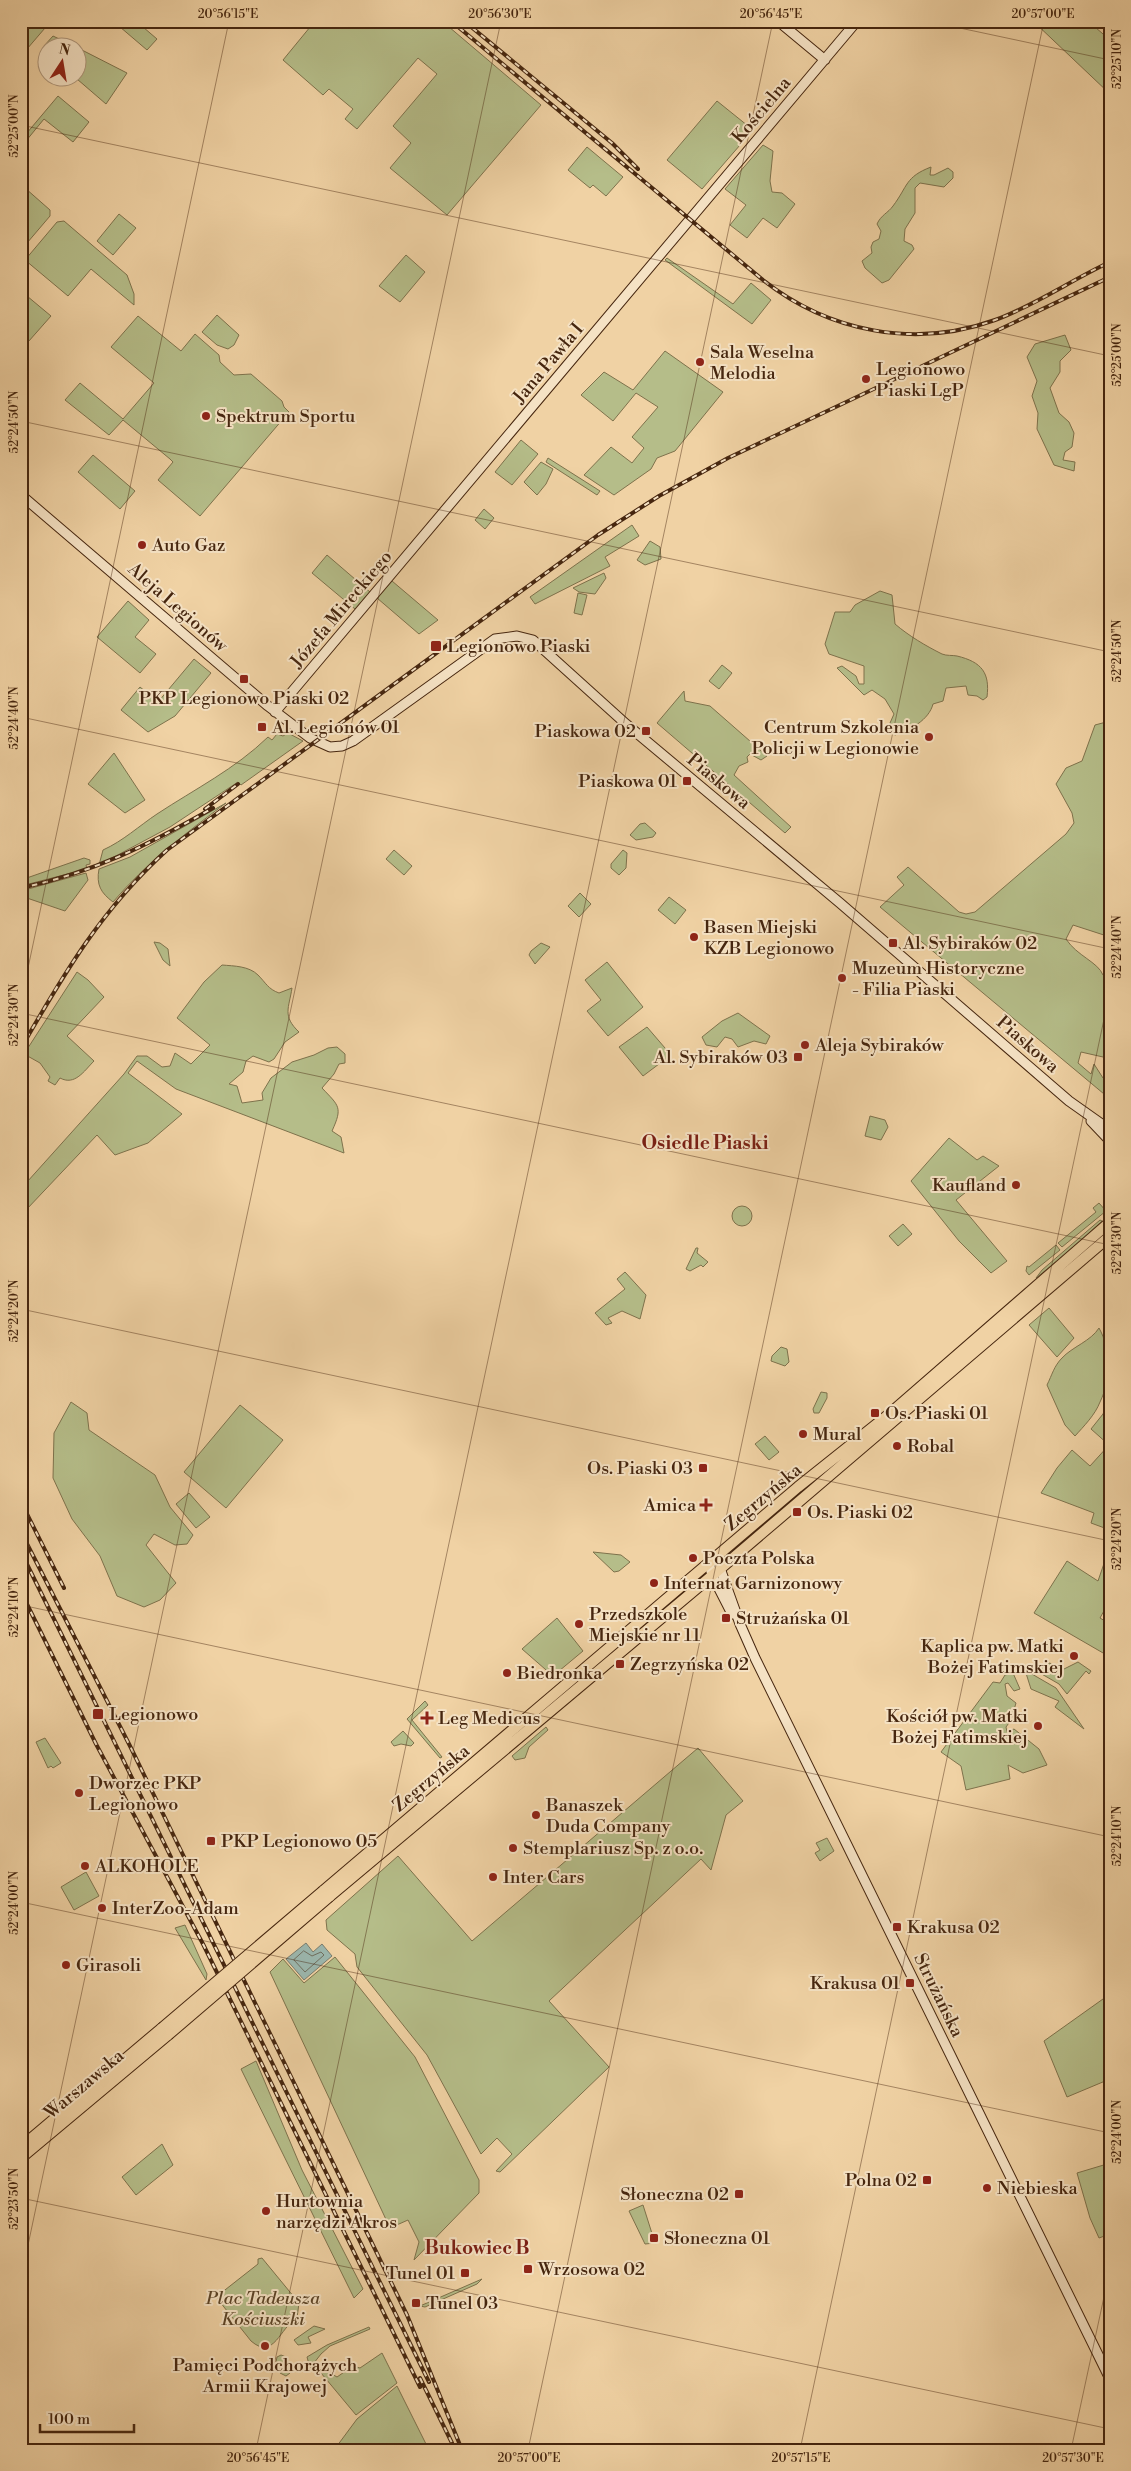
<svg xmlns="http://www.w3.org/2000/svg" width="1131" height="2471" font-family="'Libre Bodoni',serif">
	<rect width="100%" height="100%" fill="#f0d2a4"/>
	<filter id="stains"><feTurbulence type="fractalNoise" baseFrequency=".004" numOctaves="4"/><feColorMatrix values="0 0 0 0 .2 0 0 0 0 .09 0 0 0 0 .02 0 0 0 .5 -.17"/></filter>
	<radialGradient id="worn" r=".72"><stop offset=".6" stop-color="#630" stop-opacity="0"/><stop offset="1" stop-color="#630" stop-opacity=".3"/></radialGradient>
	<path fill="#b5bd89" stroke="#7e724c" d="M21 21H51L21 56Z
		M113 21H136L157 39 147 50Z
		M315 21H442L541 105 447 215 390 168 411 143 393 126 437 74 418 58 357 129 345 119 353 109 329 89 323 95 283 60Z
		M1033 21H1088L1110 40V94Z
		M53 36 76 47 47 49 44 46Z
		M78 48 127 73 106 104 77 79 79 76 78 74Z
		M58 96 89 122 73 142 44 119 21 147V140Z
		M717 101 753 130 702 189 667 160Z
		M763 145 773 151 770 181 772 192 782 193 795 204 777 228 763 218 747 238 730 225 746 205 725 189Z
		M587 147 623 177 606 196 593 185 590 188 568 170Z
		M931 167 930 175H934L948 168 953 172V178L944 187 920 183 915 188V213L905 229 904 241 912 245 914 249 889 280 882 283 865 268 862 261 872 253 871 247 873 242 879 239 881 231 877 224C881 215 888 213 893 206 908 186 905 177 931 167Z
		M25 188 50 210V216L27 243 21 239V192Z
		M119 214 136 228 113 255 97 241Z
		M64 221 127 275 134 294V305L91 269 68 296 25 260 57 222Z
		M406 255 425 272 400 302 379 286Z
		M667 258 733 304 751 283 771 300 752 324 665 260Z
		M21 291 51 316 21 350Z
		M217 315 239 335 234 345 228 349 217 345 202 332Z
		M138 316 181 351 195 334 219 355 220 362 234 375 251 374 282 401 284 407 289 412 200 516 158 480 173 462 170 459 123 420 109 435 65 400 80 383 123 419 154 383 111 347Z
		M1065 335 1071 350 1060 361V372L1050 388 1059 413 1069 422 1074 433 1072 447 1065 452 1063 460 1075 462 1074 471 1054 465 1037 429 1038 413 1032 396 1037 381 1027 357 1035 344Z
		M665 351 723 392 675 451 657 458 651 469 614 495 584 475 611 447 632 463 644 448 632 437 658 407 636 393 613 421 581 395 604 372 633 390Z
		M521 440 538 454 512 485 495 472Z
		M93 455 135 491 120 509 78 472Z
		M548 458 600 491 597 495 546 462Z
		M541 462 553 469 546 484 537 495 524 482Z
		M484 509 494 518 485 529 475 520Z
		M632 525 639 536 605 557 610 566 535 604 530 597Z
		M650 541 660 547 661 559 645 565 637 560Z
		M327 555 370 592 355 609 312 573Z
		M604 573 606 578 595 594 579 592 573 588Z
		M392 581 438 620 419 634 377 598Z
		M880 591 892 595 895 624C909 636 926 646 942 654 947 656 952 655 957 656 982 662 990 673 987 697L983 700 977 696 968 695 966 686 946 688 943 701 933 704C929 720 910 730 895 735L891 732 890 723 894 714 885 699 872 690 864 695 837 668 842 666 856 676 859 684H864V666L829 654 825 644 835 612H850L855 605Z
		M578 593 587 595 582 615 574 613Z
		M128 601 149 620 135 637 156 654 140 673 97 637Z
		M194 659 211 673 175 716 148 732 121 710 140 687 158 702Z
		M722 665 732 673 719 689 709 681Z
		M684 691 685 701 710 706 767 756 761 760 750 754 747 757 748 762 739 766 734 775 791 827 785 833 657 723Z
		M1110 721V937L1073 925 1066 939C1077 956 1098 962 1103 975L1110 977V1064L1103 1057 1081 1052 1078 1063 1091 1074 1094 1064 1103 1078 1110 1083V1099L880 907 904 885 897 877 908 867 959 912 966 914 975 912 1066 834 1074 823 1072 813 1056 784 1066 768 1082 761 1095 725Z
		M288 733 303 741 241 785 238 782 170 827 99 865 103 850C123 841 139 826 157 814 195 789 235 769 268 737L272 740 277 734 283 736Z
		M114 753 145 800 125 813 88 784Z
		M226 803C186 833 146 863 113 902 101 893 96 885 99 869L130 857Z
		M645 823 656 833 653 837 636 840 630 835 640 824Z
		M394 850 412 866 404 875 386 859Z
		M623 850 627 853 626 868 619 875 611 868V864Z
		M84 858 90 860V864L86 865 87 869 21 886V880Z
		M86 873 88 880 65 911 21 896V891Z
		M580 893 591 904 579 917 568 906Z
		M669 897 686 910 675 924 658 910Z
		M154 942 160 943 168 949 170 966 163 960Z
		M541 943 550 947 535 964 529 955 531 951Z
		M607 962 643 1007 608 1036 587 1011 601 1000 585 980Z
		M222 965C234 966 249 966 258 975 266 983 268 989 279 993L292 988C289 1008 282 1016 299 1032L285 1042 274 1059 269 1062 253 1056 246 1061 243 1072 229 1084 237 1086 242 1103 263 1100 262 1093 271 1078 292 1062 314 1055 328 1048 337 1047 345 1054V1063L339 1064 334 1074 322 1088C339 1106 343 1107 332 1131L341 1137 344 1153 176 1089 137 1061 128 1073 182 1114 148 1143 115 1155 97 1135 26 1210 24 1196 27 1182 124 1074 137 1056H147L162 1067 170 1066 175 1053 191 1064 210 1045 177 1018 204 982Z
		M77 972 88 980 104 997 67 1036 94 1061C84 1071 75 1086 60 1078L55 1085 48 1081 50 1077 40 1063 24 1054Z
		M738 1013 770 1036 766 1044 754 1041 738 1047 732 1039 725 1037 717 1047 706 1045 702 1037 722 1021Z
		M647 1027 671 1055 643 1076 619 1047Z
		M870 1116 885 1120 888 1127 881 1140 865 1136Z
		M949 1138 977 1160 983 1156 999 1166 956 1200 1007 1261 991 1273 959 1241 911 1181Z
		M1099 1203 1106 1211 1062 1247 1058 1243 1096 1212 1093 1208Z
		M732 1216a10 10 0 1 1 20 0a10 10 0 1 1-20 0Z
		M1100 1220 1102 1221 1077 1245 1036 1278 1042 1270Z
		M903 1224 912 1234 898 1246 889 1236Z
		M1056 1245 1060 1250 1029 1275 1026 1271 1027 1266 1029 1267Z
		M696 1248H698L697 1253 708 1262 703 1267 701 1265 690 1271 686 1269Z
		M625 1272 646 1295 640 1319 622 1311 608 1318 612 1323 606 1325 595 1313 625 1289 617 1279Z
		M1049 1308 1074 1338 1057 1357 1029 1325Z
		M1099 1328C1111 1349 1111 1380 1100 1402 1095 1415 1084 1426 1075 1436L1065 1425 1047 1385C1052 1375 1054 1366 1062 1358 1072 1347 1091 1341 1099 1328Z
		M781 1347 787 1349 789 1362 785 1366 771 1361 772 1356Z
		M821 1392 827 1393V1398L819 1413H814L813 1409Z
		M1110 1398V1530L1091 1523 1094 1513 1041 1493 1057 1468 1072 1450 1090 1466 1109 1445 1091 1429 1103 1414Z
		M71 1402 87 1413 89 1430 155 1475 170 1507 193 1535 187 1544 175 1545 154 1534 146 1545 176 1583 160 1600 144 1607 117 1596 100 1556 72 1519 53 1478 54 1433Z
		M240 1405 283 1440 226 1508 184 1472Z
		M765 1436 779 1452 769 1460 755 1444Z
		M189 1493 210 1517 196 1528 176 1504Z
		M1110 1546V1600L1100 1618 1110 1624V1657L1034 1613 1067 1561 1098 1581Z
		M593 1552 621 1555 630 1562 619 1571 614 1572Z
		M557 1618 583 1651 553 1676 522 1649Z
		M1078 1662 1091 1671 1089 1674 1086 1671 1067 1694 1059 1684 1033 1669 1050 1663 1060 1671Z
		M1025 1670 1056 1688 1084 1729 1055 1707 1059 1701 1031 1689Z
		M1013 1673 1020 1689 1014 1691 1008 1683 1005 1684 1007 1696 1016 1703 1011 1720 1006 1727 1007 1732 1014 1729 1039 1749 1047 1765 1023 1773 1008 1765 1010 1779 966 1790 961 1766 941 1752 993 1682 1000 1683 1005 1675Z
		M425 1701 428 1705 412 1720 442 1757 440 1758 407 1719Z
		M546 1727 548 1730 529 1747 525 1758 515 1760 512 1756Z
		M403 1731 414 1743 411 1746 401 1744 394 1746 391 1742Z
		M45 1738 61 1763 53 1768 51 1766 48 1768 36 1742Z
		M698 1748 743 1801 726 1815 711 1870 701 1859 549 2001 609 2067 500 2172 496 2171 512 2154 497 2138 481 2154 427 2055 357 1967 355 1954 327 1930 326 1920 398 1856 472 1941Z
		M827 1838 834 1851 820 1861 815 1853 820 1850 816 1843Z
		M86 1872 99 1896 74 1910 61 1887Z
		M185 1925 207 1974 206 1980 175 1928Z
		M335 1957 415 2057 479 2180V2193L414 2260 419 2242 408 2220 390 2228 270 1972 283 1959 304 1983Z
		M1110 1994V2079L1067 2097 1044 2041Z
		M256 2061 302 2170 363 2289 354 2298 241 2069Z
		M162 2144 173 2165 136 2195 122 2177Z
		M1107 2164 1110 2175V2234L1099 2238 1090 2218 1077 2173Z
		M643 2205 655 2243 645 2244 629 2211Z
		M262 2258 299 2303 297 2318C280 2327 274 2361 251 2341L216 2297 258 2264V2259Z
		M482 2279 477 2284 425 2307 420 2306Z
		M314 2326 325 2329 308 2337 311 2343 298 2345 294 2340Z
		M369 2327 370 2329 330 2346 321 2354 310 2368 307 2357 327 2345Z
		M382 2353 397 2383 356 2415 321 2373 325 2370 337 2377 353 2366 360 2368Z
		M281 2355 286 2357 290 2373 286 2376 280 2373 276 2362 277 2357Z
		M397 2386 429 2450H334L357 2419Z"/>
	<path fill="#9bb6ad" stroke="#797c6e" d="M306 1943 313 1952 322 1944 332 1956 304 1980 286 1959Z"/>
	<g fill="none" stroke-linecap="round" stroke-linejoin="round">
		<path stroke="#706e5e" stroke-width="1" d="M304 1951 312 1956 321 1952 324 1955 305 1972 294 1960Z"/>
		<defs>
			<path id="secondary" d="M778 21 825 60
				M21 495 268 706 310 738 330 747 342 746 353 741 495 639 517 636 533 640 626 724 840 903 1069 1101 1110 1130
				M275 712 857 21
				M1091 1121 1110 1141
				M716 1557 740 1624 755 1658 1110 2379
				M709 1564 712 1575 732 1614"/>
			<path id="primary" d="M323 1891 798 1487 887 1416 1110 1222
				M329 1897 733 1558 1110 1236
				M21 2147 162 2028
				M21 2158 168 2035"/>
		</defs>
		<use href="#secondary" stroke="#46260f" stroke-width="11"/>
		<use href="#primary" stroke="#46260f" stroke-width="12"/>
		<use href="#secondary" stroke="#f5e2c4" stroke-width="9"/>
		<use href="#primary" stroke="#f0d2a4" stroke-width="10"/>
		<defs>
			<path id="rail" d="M451 21 763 280C829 332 915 349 995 320 1036 305 1071 280 1110 262
				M464 21 612 143 638 169
				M205 809 238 784
				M21 888C95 872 148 845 213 808
				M21 1048C65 972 101 910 167 850L598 535 659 496 728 458 1110 277
				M21 1502 64 1588
				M21 1532 130 1746 407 2315 462 2450
				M21 1552 429 2382
				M21 1592 96 1744 203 1944 420 2387
				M420 2378 452 2443"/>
		</defs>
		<use href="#rail" stroke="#46260f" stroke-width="4"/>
		<use href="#rail" stroke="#f5e2c4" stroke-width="2" stroke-dasharray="5.5" stroke-linecap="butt"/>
		<defs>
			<path id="primary-bridge" d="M162 2028 323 1891
				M168 2035 329 1897"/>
		</defs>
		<use href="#primary-bridge" stroke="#46260f" stroke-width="12" stroke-linecap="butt"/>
		<use href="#primary-bridge" stroke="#f0d2a4" stroke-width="10"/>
	</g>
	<path fill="none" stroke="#46260f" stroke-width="1" stroke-opacity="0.45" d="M927 21 1110 60M21 125 1110 356M21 421 1110 652M21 717 1110 949M21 1001 229 21M21 1013 1110 1245M21 1309 1110 1541M21 1605 1110 1837M21 1902 1110 2133M21 2198 1110 2429M21 2278 501 21M256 2450 773 21M528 2450 1044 21M800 2450 1110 991M1071 2450 1110 2269"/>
	<g fill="#8f2418" stroke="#f5e2c4" stroke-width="2">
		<circle cx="700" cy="362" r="5"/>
		<circle cx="866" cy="379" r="5"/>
		<circle cx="206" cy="416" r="5"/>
		<circle cx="142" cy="545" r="5"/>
		<rect x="430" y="640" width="12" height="12" rx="2.5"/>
		<rect x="239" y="674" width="10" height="10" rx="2.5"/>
		<rect x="257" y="722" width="10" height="10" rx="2.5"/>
		<rect x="641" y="726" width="10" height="10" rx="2.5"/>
		<circle cx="929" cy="737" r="5"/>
		<rect x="682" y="776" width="10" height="10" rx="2.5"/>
		<circle cx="694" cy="937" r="5"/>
		<rect x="888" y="938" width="10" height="10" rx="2.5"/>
		<circle cx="842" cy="978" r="5"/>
		<circle cx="805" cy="1045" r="5"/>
		<rect x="793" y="1052" width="10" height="10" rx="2.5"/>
		<circle cx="1016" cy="1185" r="5"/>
		<rect x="870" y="1408" width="10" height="10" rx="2.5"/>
		<circle cx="803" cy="1434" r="5"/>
		<circle cx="897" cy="1446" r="5"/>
		<rect x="698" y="1463" width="10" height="10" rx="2.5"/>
		<path d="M703.5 1497.5h5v5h5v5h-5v5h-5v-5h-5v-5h5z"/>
		<rect x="792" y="1507" width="10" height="10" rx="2.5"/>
		<circle cx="693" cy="1558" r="5"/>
		<circle cx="654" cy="1583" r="5"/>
		<rect x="721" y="1613" width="10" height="10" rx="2.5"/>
		<circle cx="579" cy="1624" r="5"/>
		<circle cx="1074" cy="1656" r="5"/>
		<rect x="615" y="1659" width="10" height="10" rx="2.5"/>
		<circle cx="507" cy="1673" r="5"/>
		<rect x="92" y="1708" width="12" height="12" rx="2.5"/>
		<path d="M424.5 1710.5h5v5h5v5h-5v5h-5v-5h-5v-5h5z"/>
		<circle cx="1038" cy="1726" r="5"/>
		<circle cx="79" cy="1793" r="5"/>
		<circle cx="536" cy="1815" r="5"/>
		<rect x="206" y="1836" width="10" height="10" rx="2.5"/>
		<circle cx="513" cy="1848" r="5"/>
		<circle cx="85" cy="1866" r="5"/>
		<circle cx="493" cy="1877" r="5"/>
		<circle cx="102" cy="1908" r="5"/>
		<rect x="892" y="1922" width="10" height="10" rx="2.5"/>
		<circle cx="66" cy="1965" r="5"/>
		<rect x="905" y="1978" width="10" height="10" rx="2.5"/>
		<rect x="922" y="2175" width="10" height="10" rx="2.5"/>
		<circle cx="987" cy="2188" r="5"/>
		<rect x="734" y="2189" width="10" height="10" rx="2.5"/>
		<circle cx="266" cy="2211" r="5"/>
		<rect x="649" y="2233" width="10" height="10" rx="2.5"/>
		<rect x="523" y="2264" width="10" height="10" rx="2.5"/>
		<rect x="460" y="2268" width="10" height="10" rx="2.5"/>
		<rect x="411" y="2298" width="10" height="10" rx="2.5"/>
		<circle cx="265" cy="2346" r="5"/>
	</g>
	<g text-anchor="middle" stroke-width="4" stroke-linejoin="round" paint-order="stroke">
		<g font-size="18" fill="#46260f" stroke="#f5e2c4">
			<text transform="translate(761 110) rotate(-50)" y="6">Kościelna</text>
			<text transform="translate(548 363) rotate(-50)" y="6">Jana Pawła I</text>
			<text transform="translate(178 607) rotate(41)" y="6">Aleja Legionów</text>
			<text transform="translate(341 609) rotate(-50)" y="6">Józefa Mireckiego</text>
			<text transform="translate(719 781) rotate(40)" y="6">Piaskowa</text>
			<text transform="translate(1028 1044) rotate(41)" y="6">Piaskowa</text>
			<text transform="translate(763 1497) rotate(-40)" y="6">Zegrzyńska</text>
			<text transform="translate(431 1778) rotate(-40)" y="6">Zegrzyńska</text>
			<text transform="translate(939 1995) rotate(64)" y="6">Strużańska</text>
			<text transform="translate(84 2084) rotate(-40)" y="6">Warszawska</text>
		</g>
		<g font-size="18" fill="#46260f" stroke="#f5e2c4" text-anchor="start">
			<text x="710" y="358">Sala Weselna<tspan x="710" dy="21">Melodia</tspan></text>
			<text x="876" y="375">Legionowo<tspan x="876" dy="21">Piaski LgP</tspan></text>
			<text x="216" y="422">Spektrum Sportu</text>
			<text x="152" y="551">Auto Gaz</text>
			<text x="447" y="652">Legionowo Piaski</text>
			<text x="244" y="704" text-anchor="middle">PKP Legionowo Piaski 02</text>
			<text x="272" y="733">Al. Legionów 01</text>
			<text x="919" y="733" text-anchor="end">Centrum Szkolenia<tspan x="919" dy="21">Policji w Legionowie</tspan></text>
			<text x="636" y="737" text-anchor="end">Piaskowa 02</text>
			<text x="677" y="787" text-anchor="end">Piaskowa 01</text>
			<text x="704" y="933">Basen Miejski<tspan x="704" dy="21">KZB Legionowo</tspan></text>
			<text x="903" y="949">Al. Sybiraków 02</text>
			<text x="852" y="974">Muzeum Historyczne<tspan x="852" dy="21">- Filia Piaski</tspan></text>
			<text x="815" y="1051">Aleja Sybiraków</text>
			<text x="788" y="1063" text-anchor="end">Al. Sybiraków 03</text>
			<text x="1006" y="1191" text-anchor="end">Kaufland</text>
			<text x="885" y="1419">Os. Piaski 01</text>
			<text x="813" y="1440">Mural</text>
			<text x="907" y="1452">Robal</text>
			<text x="693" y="1474" text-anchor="end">Os. Piaski 03</text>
			<text x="696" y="1511" text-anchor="end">Amica</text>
			<text x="807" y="1518">Os. Piaski 02</text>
			<text x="703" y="1564">Poczta Polska</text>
			<text x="664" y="1589">Internat Garnizonowy</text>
			<text x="589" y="1620">Przedszkole<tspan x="589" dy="21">Miejskie nr 11</tspan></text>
			<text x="736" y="1624">Strużańska 01</text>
			<text x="1064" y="1652" text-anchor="end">Kaplica pw. Matki<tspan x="1064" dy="21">Bożej Fatimskiej</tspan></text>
			<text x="630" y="1670">Zegrzyńska 02</text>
			<text x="517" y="1679">Biedronka</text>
			<text x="109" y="1720">Legionowo</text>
			<text x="1028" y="1722" text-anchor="end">Kościół pw. Matki<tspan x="1028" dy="21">Bożej Fatimskiej</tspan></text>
			<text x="438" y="1724">Leg Medicus</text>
			<text x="89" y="1789">Dworzec PKP<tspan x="89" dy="21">Legionowo</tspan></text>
			<text x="546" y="1811">Banaszek<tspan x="546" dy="21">Duda Company</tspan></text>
			<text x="221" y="1847">PKP Legionowo 05</text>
			<text x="523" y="1854">Stemplariusz Sp. z o.o.</text>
			<text x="95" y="1872">ALKOHOLE</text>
			<text x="503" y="1883">Inter Cars</text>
			<text x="112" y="1914">InterZoo-Adam</text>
			<text x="907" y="1933">Krakusa 02</text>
			<text x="76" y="1971">Girasoli</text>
			<text x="900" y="1989" text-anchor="end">Krakusa 01</text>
			<text x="917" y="2186" text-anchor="end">Polna 02</text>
			<text x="997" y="2194">Niebieska</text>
			<text x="729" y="2200" text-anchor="end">Słoneczna 02</text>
			<text x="276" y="2207">Hurtownia<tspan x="276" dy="21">narzędzi Akros</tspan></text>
			<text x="664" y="2244">Słoneczna 01</text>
			<text x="538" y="2275">Wrzosowa 02</text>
			<text x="455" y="2279" text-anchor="end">Tunel 01</text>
			<text x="426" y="2309">Tunel 03</text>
			<text x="265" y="2371" text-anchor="middle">Pamięci Podchorążych<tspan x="265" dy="21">Armii Krajowej</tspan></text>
		</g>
		<g font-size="18" font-style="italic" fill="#5c4427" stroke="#f5e2c4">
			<text x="263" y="2304">Plac Tadeusza<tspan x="263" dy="21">Kościuszki</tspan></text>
		</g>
		<g font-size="19" font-weight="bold" fill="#7a1f14" stroke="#f5e2c4">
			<text x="705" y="1149">Osiedle Piaski</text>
			<text x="477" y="2254">Bukowiec B</text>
		</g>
	</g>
	<rect width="1131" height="2471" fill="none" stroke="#f0d2a4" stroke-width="55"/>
	<g transform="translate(62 62) rotate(12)"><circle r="24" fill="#f5e2c4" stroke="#af977c"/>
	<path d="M0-4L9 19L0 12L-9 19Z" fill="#8f2418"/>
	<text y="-8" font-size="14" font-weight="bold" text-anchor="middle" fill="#46260f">N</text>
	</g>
	<path d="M40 2424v8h94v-8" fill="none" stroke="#46260f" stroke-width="2.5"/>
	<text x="48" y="2424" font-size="15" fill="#46260f" stroke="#f5e2c4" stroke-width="4" paint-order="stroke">100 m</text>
	<rect x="28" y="28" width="1076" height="2416" fill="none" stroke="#46260f" stroke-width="2"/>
	<g font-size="12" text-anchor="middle" fill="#46260f">
		<text x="228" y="18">20°56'15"E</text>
		<text x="500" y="18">20°56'30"E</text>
		<text x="771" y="18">20°56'45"E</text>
		<text x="1043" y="18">20°57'00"E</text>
		<text transform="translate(1117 59) rotate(-90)" y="4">52°25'10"N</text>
		<text transform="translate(14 126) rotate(-90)" y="4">52°25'00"N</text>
		<text transform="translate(1117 355) rotate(-90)" y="4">52°25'00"N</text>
		<text transform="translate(14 422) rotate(-90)" y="4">52°24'50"N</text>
		<text transform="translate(1117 651) rotate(-90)" y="4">52°24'50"N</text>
		<text transform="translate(14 718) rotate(-90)" y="4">52°24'40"N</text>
		<text transform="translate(1117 947) rotate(-90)" y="4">52°24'40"N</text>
		<text transform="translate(14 1015) rotate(-90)" y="4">52°24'30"N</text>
		<text transform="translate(1117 1243) rotate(-90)" y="4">52°24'30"N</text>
		<text transform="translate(14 1311) rotate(-90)" y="4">52°24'20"N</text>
		<text transform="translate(1117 1539) rotate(-90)" y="4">52°24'20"N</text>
		<text transform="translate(14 1607) rotate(-90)" y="4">52°24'10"N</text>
		<text transform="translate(1117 1836) rotate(-90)" y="4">52°24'10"N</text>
		<text transform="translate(14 1903) rotate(-90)" y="4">52°24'00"N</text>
		<text transform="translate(1117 2132) rotate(-90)" y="4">52°24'00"N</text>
		<text transform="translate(14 2199) rotate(-90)" y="4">52°23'50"N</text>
		<text x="258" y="2462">20°56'45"E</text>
		<text x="529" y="2462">20°57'00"E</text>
		<text x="801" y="2462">20°57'15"E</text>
		<text x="1073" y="2462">20°57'30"E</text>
	</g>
	<rect width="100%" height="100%" filter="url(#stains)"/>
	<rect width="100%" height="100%" fill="url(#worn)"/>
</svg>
